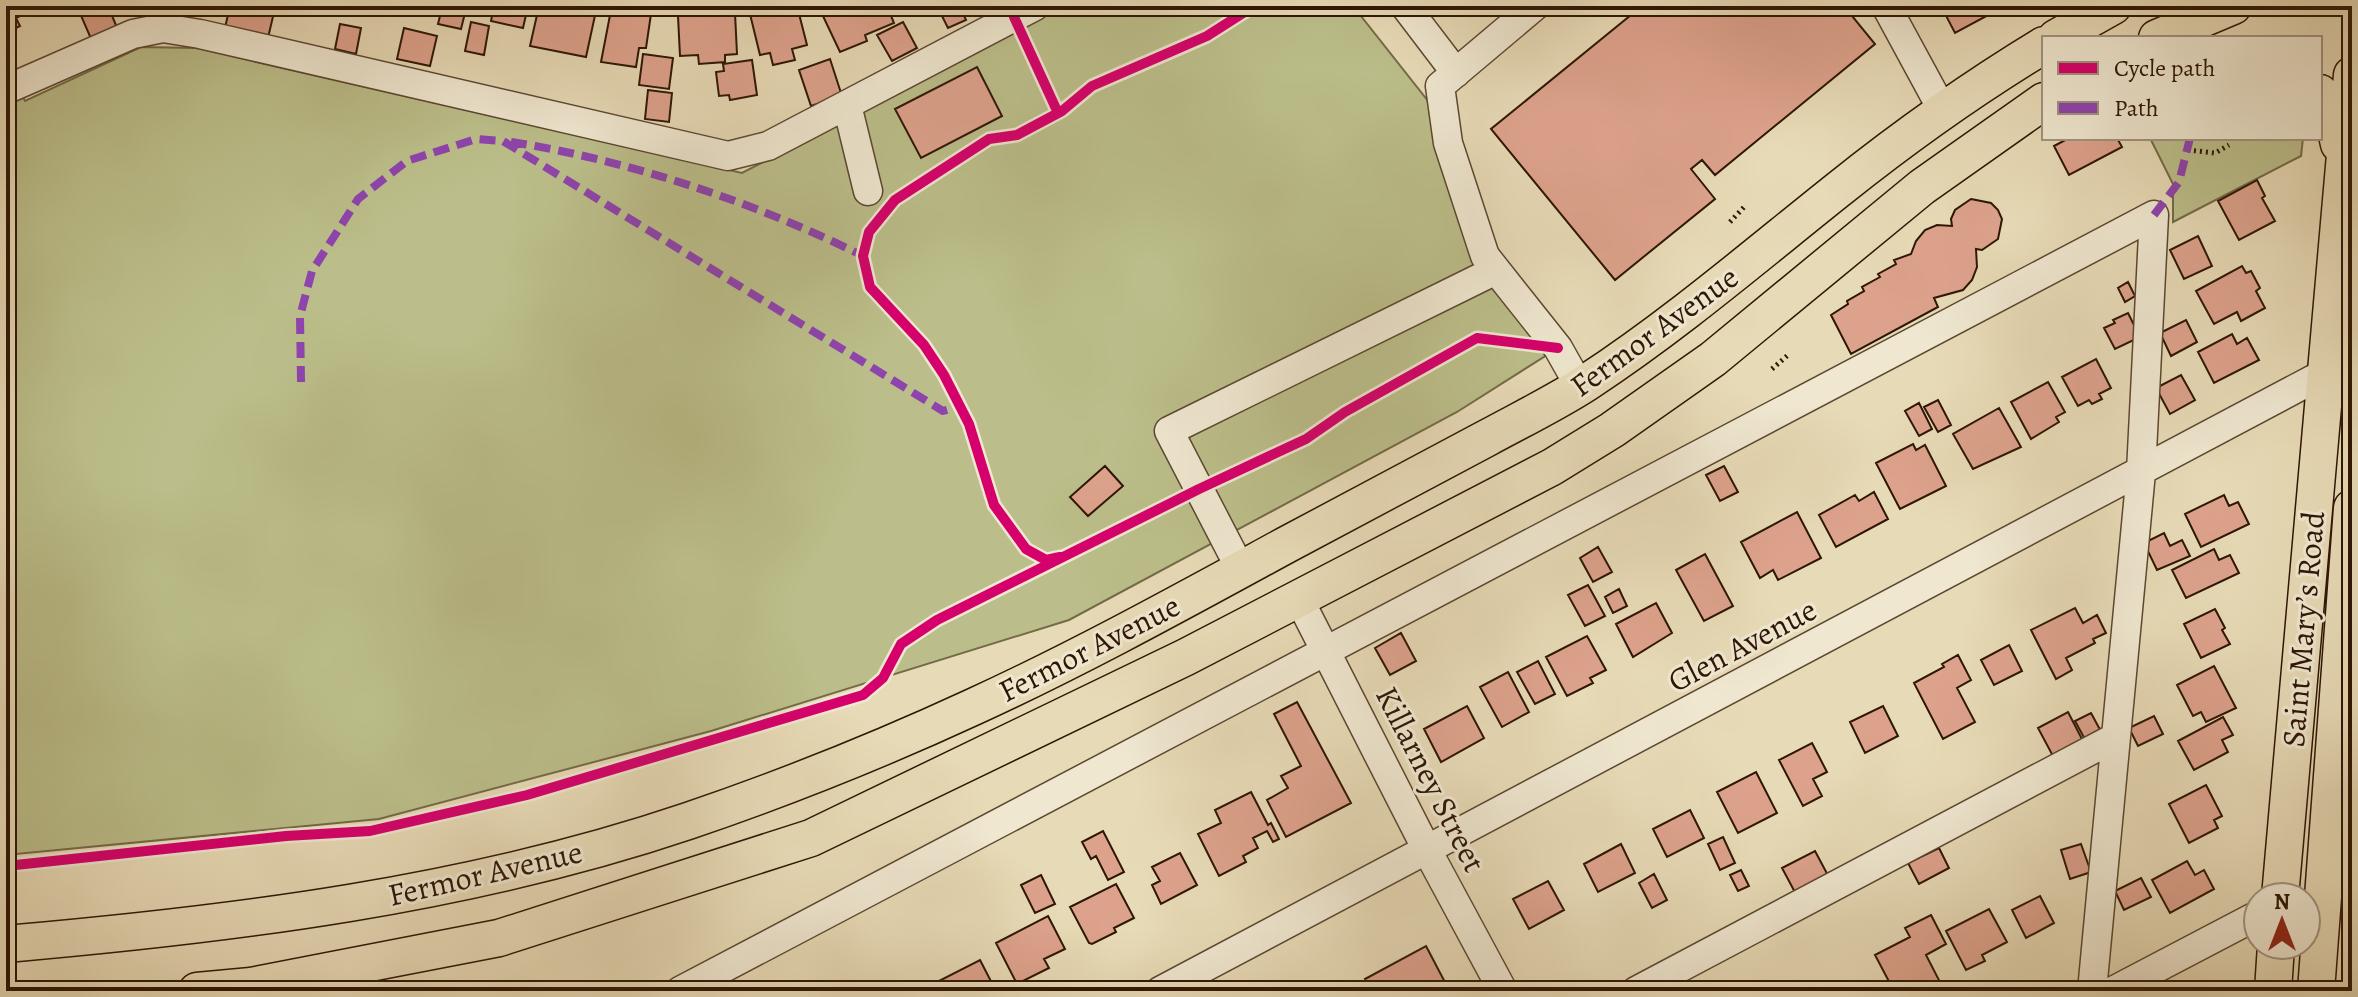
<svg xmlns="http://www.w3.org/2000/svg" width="2358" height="997" font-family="Alegreya,serif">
	<rect width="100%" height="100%" fill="#e7dab6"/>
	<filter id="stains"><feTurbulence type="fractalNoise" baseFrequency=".0025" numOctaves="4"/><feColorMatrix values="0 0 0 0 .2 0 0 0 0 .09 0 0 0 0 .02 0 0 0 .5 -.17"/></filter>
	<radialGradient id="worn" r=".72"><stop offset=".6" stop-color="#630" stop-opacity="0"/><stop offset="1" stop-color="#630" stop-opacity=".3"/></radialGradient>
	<path fill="#bbbe8a" stroke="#746a48" stroke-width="2" d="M1062 6H1353L1443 120 1485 256 1558 348 1457 412 1069 620 711 731 379 819 6 855V64L25 101 141 47 196 48 742 173Z
		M2150 138H2303L2301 156 2173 222V184Z"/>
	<path fill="#dda28c" stroke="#2e1605" stroke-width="2" d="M6 6H40L16 18 20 26 6 33Z
		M90 6H108L118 30 92 41 79 11Z
		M159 6H185V16L159 17Z
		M230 6 275 8 267 42 224 32Z
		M417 6H463L462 12 465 13 461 29 438 24 441 12Z
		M494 6H528L523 28 491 21Z
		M539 6H597L586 57 530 46Z
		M609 6H642L641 12 651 14 646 48H639L636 67 601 62 611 10Z
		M763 6H779L780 10 797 6 807 45 792 49 795 60 773 65 770 53 760 55 749 10Z
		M820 6H887L894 23 865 35 867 41 840 52 822 14 824 13Z
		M937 6H960L966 20 948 28Z
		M1642 6H1844L1875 44 1715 175 1702 160 1691 169 1715 199 1615 280 1491 129Z
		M1941 6H2005L1955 33Z
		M735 13 737 54 725 55V62L699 64 698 55 680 56 678 16Z
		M471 22 489 26 484 55 465 51Z
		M903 22 917 48 892 61 877 35Z
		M340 24 361 28 356 54 335 49Z
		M404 28 437 36 430 66 397 59Z
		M643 54 673 58 669 89 639 85Z
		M830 59 842 96 811 106 799 70Z
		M752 60 757 95 730 100 729 95 719 96 716 72 724 71 723 64Z
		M977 67 1002 116 921 158 895 109Z
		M648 90 672 93 669 122 645 119Z
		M2069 138H2117L2122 147 2069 175 2054 146Z
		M2257 180 2265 196 2262 198 2275 221 2239 240 2218 201Z
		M1971 199 1991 203 1998 210 2002 219 1998 239 1982 250 1976 249 1977 267 1972 280 1963 290 1934 298 1938 307 1851 354 1831 315 1848 304 1847 301 1864 291 1862 287 1880 277 1878 274 1896 264 1894 260 1911 254 1916 241 1925 230 1937 225 1952 226 1951 219 1955 210Z
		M2198 236 2212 266 2184 279 2170 250Z
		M2242 266 2246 273 2251 271 2260 288 2256 291 2265 308 2241 321 2237 312 2214 324 2196 291Z
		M2128 282 2135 296 2125 302 2118 288Z
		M2128 313 2140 337 2115 349 2104 328 2115 323 2113 320Z
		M2186 320 2197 342 2171 356 2160 333Z
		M2232 334 2237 344 2247 338 2259 360 2214 383 2198 352Z
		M2096 359 2111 388 2099 394 2102 399 2092 404 2089 400 2078 406 2062 377Z
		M2181 375 2195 400 2170 414 2156 388Z
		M2048 382 2065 412 2056 417 2059 422 2031 439 2011 402Z
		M1938 400 1951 425 1938 432 1924 407Z
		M1919 403 1932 429 1919 436 1905 411Z
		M1999 408 2021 447 1973 469 1953 434Z
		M1913 444 1916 450 1925 445 1946 486 1900 509 1876 463Z
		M1105 466 1123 486 1088 516 1070 497Z
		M1724 466 1738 492 1720 501 1706 475Z
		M1874 492 1888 519 1836 547 1819 515 1855 495 1859 501Z
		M2224 495 2229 506 2238 502 2249 524 2201 547 2185 514Z
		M1797 512 1821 558 1778 580 1773 570 1760 578 1741 542Z
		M2164 533 2170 546 2182 540 2190 556 2157 570 2144 543Z
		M1598 547 1612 572 1593 582 1580 558Z
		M2214 549 2219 560 2230 555 2239 573 2186 598 2172 570Z
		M1705 554 1733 606 1704 621 1676 570Z
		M1588 585 1605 616 1585 626 1568 595Z
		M1619 589 1627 606 1613 613 1605 597Z
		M1656 603 1672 633 1633 657 1616 624Z
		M2075 608 2083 623 2097 615 2106 633 2093 639 2095 643 2066 658 2072 670 2056 679 2031 630Z
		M2215 609 2225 628 2222 630 2230 644 2201 658 2184 624Z
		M1401 633 1416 661 1390 675 1375 648Z
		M1587 636 1606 670 1590 678 1593 683 1567 696 1546 657Z
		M2009 645 2022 671 1994 685 1981 660Z
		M1958 655 1971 680 1957 688 1975 722 1943 739 1914 683 1944 667 1942 664Z
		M1538 661 1555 694 1535 704 1517 672Z
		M2214 666 2236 708 2206 722 2201 712 2193 716 2177 685Z
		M1508 672 1529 712 1502 727 1480 687Z
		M1297 702 1351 803 1286 837 1267 800 1288 788 1281 776 1301 766 1274 714Z
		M1467 706 1484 738 1441 762 1424 729Z
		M1883 706 1898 736 1865 753 1850 722Z
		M2068 712 2084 743 2054 758 2038 728Z
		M2091 713 2104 737 2088 745 2075 721Z
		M2154 716 2163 734 2138 746 2129 728Z
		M2223 717 2233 735 2222 740 2228 752 2194 770 2178 741Z
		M1812 743 1827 772 1813 779 1822 796 1803 806 1779 760Z
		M1756 772 1777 813 1738 833 1717 792Z
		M2206 785 2222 816 2214 820 2218 828 2189 843 2169 804Z
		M1251 792 1268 825 1271 823 1279 839 1273 842 1267 831 1253 838 1258 848 1243 856 1246 862 1219 876 1198 834 1221 823 1215 810Z
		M1690 810 1704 838 1667 857 1653 829Z
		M1103 831 1124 872 1108 880 1096 856 1091 859 1082 842Z
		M1723 837 1735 863 1720 870 1708 844Z
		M1621 844 1635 873 1598 892 1584 864Z
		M2081 844 2091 872 2070 879 2061 850Z
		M1939 848 1949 868 1919 884 1908 863Z
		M1815 851 1831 881 1798 898 1782 868Z
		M1180 853 1197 885 1161 904 1152 885 1160 881 1152 867Z
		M2187 861 2195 875 2204 870 2214 889 2170 913 2152 880Z
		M1741 870 1749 886 1738 891 1730 875Z
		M1654 874 1667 900 1652 908 1639 883Z
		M1041 875 1055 904 1035 913 1021 885Z
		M2141 878 2151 897 2124 910 2115 891Z
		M1548 881 1564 910 1529 929 1513 899Z
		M1116 884 1134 918 1114 928 1116 932 1092 944 1089 943 1070 907Z
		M2040 896 2054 923 2026 938 2012 910Z
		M1989 909 2007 942 1982 955 1985 961 1966 970 1946 931Z
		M1931 915 1946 944 1926 955 1941 984 1929 991H1894L1875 955 1910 937 1905 928Z
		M1048 916 1065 949 1044 959 1049 968 1017 984 996 943Z
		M1426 946 1448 988 1444 991H1371L1365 979Z
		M980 960 996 991H936L933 984Z"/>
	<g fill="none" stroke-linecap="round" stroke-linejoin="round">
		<defs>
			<path id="minor" d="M1405 6 1456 73
				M1535 6 1440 86 1448 143 1485 256 1558 348 1580 387
				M1886 6 1943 111
				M12 87 133 34 163 28 200 34 728 156 768 146 1035 6
				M847 105 868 191
				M1241 570 1169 431 1496 270
				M1298 597 1427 850 1503 991
				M680 991 2154 215
				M1160 991 2325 373 2352 353
				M1636 991 2116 737
				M2092 991 2141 472 2154 215
				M2113 991 2258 915"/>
			<path id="major" d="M2056 38 2113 6
				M2157 38 2233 6
				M2320 93 2333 117 2339 144
				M2280 897 2352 75
				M6 944C235 924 469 895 688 821 785 788 880 750 973 707 1080 658 1183 601 1286 545 1353 510 1420 474 1487 438 1520 420 1555 403 1586 383 1676 324 1756 255 1839 189 1904 137 1973 88 2044 45
				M197 991 251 986 499 938 811 838 1186 657 1552 467 1612 430 1713 359 1922 187 2044 101
				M2273 991 2276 945
				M2316 991 2352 508"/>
		</defs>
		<use href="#minor" stroke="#5c4731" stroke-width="31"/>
		<use href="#major" stroke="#2e1605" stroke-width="39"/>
		<path stroke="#2e1605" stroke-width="5" stroke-dasharray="2 4" stroke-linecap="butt" d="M2188 150 2215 153 2229 145
			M1730 222 1745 206
			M1772 369 1788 355"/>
		<use href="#minor" stroke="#efe7d0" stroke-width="28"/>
		<use href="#major" stroke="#e7dab6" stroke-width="36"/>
		<path stroke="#8e44ad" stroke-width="8" stroke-dasharray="16 8" stroke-linecap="butt" d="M511 142C628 160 757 203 863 256
			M2154 215 2179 182 2190 138
			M301 382 300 316 312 271 358 199 407 161 476 139 503 141 943 411 961 406"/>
		<defs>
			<path id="cycleway" d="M1014 17 1058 113
				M1060 557 1046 560 1026 549 994 505 969 424 944 375 924 345 870 287 863 256 869 232 895 200 989 139 1017 135 1062 111 1092 86 1207 36 1254 6
				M6 866 286 836 370 831 527 795 863 695 883 678 901 644 937 620 1199 489 1306 439 1345 412 1477 338 1558 348"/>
		</defs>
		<use href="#cycleway" stroke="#efe7d0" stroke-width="15"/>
		<use href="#cycleway" stroke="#d6006c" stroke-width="10"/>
	</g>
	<g text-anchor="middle" stroke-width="6" stroke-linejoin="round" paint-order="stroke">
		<g font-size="32" fill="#2e1605" stroke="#efe7d0">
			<text transform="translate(1654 331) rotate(-36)" y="11">Fermor Avenue</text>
			<text transform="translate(2303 629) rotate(-85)" y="11">Saint Mary’s Road</text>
			<text transform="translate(1742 645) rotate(-28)" y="11">Glen Avenue</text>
			<text transform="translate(1089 648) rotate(-27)" y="11">Fermor Avenue</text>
			<text transform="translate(1431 779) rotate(63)" y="11">Killarney Street</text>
			<text transform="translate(485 873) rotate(-13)" y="11">Fermor Avenue</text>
		</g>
	</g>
	<rect width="2358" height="997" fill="none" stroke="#e7dab6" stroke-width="32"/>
	<rect x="8" y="8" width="2342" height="981" fill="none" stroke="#2e1605" stroke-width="4"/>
	<rect x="16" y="16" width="2326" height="965" fill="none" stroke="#2e1605" stroke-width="2"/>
	<rect x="2042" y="36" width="280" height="104" fill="#efe7d0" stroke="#a2937f" stroke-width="2"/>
	<rect x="2058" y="62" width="40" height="12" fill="#d6006c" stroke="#a2937f" stroke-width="2"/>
	<text x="2114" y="76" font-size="24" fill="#2e1605">Cycle path</text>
	<rect x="2058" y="102" width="40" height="12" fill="#8e44ad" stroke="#a2937f" stroke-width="2"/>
	<text x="2114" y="116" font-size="24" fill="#2e1605">Path</text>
	<g transform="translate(2282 921)"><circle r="38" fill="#efe7d0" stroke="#a2937f" stroke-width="2"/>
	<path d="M0-6L14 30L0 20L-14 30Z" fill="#8f2418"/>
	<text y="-12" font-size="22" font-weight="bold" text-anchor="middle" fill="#2e1605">N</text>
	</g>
	<rect width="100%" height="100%" filter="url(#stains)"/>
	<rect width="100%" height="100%" fill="url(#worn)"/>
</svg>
